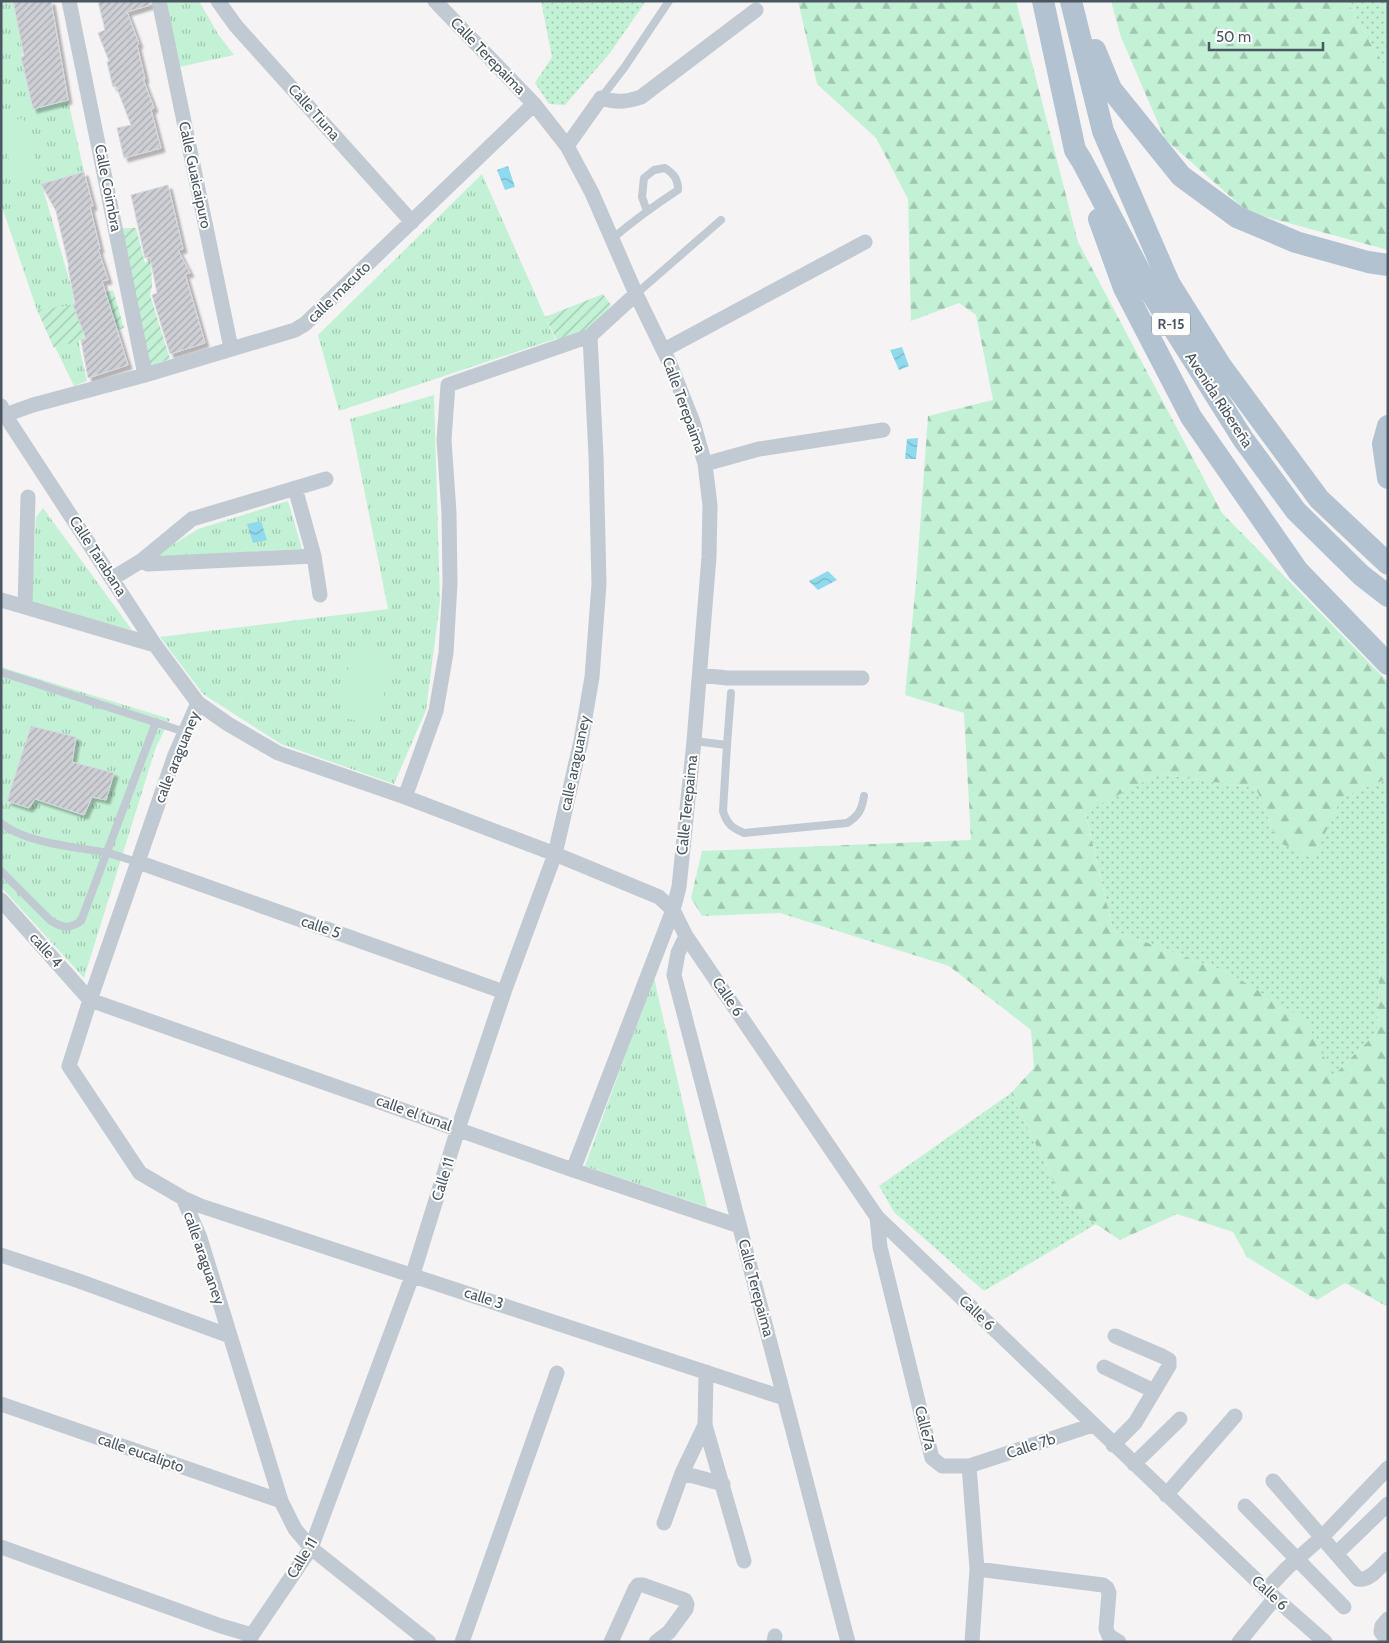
<svg xmlns="http://www.w3.org/2000/svg" width="1389" height="1643" font-family="Cabin,sans-serif">
	<defs>
		<pattern id="grass-dots" width="8" height="8" patternUnits="userSpaceOnUse" patternTransform="scale(1.25)"><rect width="8" height="8" fill="#c3f1d5"/><path d="M2 2h.1M6 6h.1" fill="none" stroke="#a0c6b0" stroke-width="1.8" stroke-linecap="round"/></pattern>
		<pattern id="forest-firs" width="22" height="20" patternUnits="userSpaceOnUse" patternTransform="scale(1.25)"><rect width="22" height="20" fill="#c3f1d5"/><path d="M5 1l3.5 6h-7zM16 11l3.5 6h-7z" fill="#a0c6b0"/></pattern>
		<pattern id="park-tufts" width="24" height="20" patternUnits="userSpaceOnUse" patternTransform="scale(1.25)"><rect width="24" height="20" fill="#c3f1d5"/><path d="M3 7l-1-3M5 7V3M7 7l1-3M15 17l-1-3M17 17v-4M19 17l1-3" fill="none" stroke="#a0c6b0"/></pattern>
		<pattern id="garden-furrows" width="10" height="10" patternUnits="userSpaceOnUse" patternTransform="scale(1.25)"><rect width="10" height="10" fill="#c3f1d5"/><path d="M-1 1l2-2M0 10L10 0M9 11l2-2" fill="none" stroke="#a0c6b0"/></pattern>
		<pattern id="water-waves" width="16" height="10" patternUnits="userSpaceOnUse" patternTransform="scale(1.25)"><rect width="16" height="10" fill="#90daee"/><path d="M0 5q4-4 8 0t8 0" fill="none" stroke="#78b4c4"/></pattern>
		<pattern id="building-hatch" width="6" height="6" patternUnits="userSpaceOnUse" patternTransform="scale(1.25)"><rect width="6" height="6" fill="#cdcfd5"/><path d="M-1 1l2-2M0 6l6-6M5 7l2-2" fill="none" stroke="#a8abb0"/></pattern>
		<filter id="shadow"><feDropShadow dx="4" dy="4" stdDeviation="1" flood-color="#0004"/></filter>
	</defs>
	<rect width="100%" height="100%" fill="#f5f3f3"/>
	<path fill="url(#grass-dots)" d="M541 1H646L610 53 565 105 549 104 535 83 552 57Z
		M1347 1H1388V72Z
		M1159 774 1256 788 1278 842 1342 797 1384 780 1388 782V963H1380L1377 1032 1333 1076 1229 973 1113 930 1085 811Z
		M1011 1093 1064 1203 1096 1224 984 1291 894 1212 879 1186Z"/>
	<path fill="url(#forest-firs)" d="M798 1H1016L1078 242 1222 513 1388 682V782L1384 780 1342 797 1313 859 1278 842 1256 788 1159 774 1085 812 1113 930 1229 973 1306 1020 1333 1076 1377 1032 1380 962 1388 963V1307L1345 1283 1317 1300 1247 1257 1233 1232 1177 1214 1120 1240 1064 1203 1011 1093 1034 1068 1031 1030 949 966 780 913 702 916 691 898 702 851 971 840 964 713 905 695 916 583 928 416 993 400 976 315 959 303 911 321 908 199 876 138 817 84Z
		M1111 1H1347L1388 72V250L1248 212 1165 139 1121 37Z"/>
	<path fill="url(#park-tufts)" d="M1 1H13L23 53 21 57 33 109 68 100 84 172 42 185 72 290 80 350 87 381 74 386 37 310 1 204Z
		M168 1H199L218 34 234 55 179 67 165 6Z
		M482 174 555 339 339 411 318 335Z
		M434 395 440 601 426 710 394 784 281 744 203 694 160 637 388 609 350 419Z
		M288 501 302 549 153 557 198 529Z
		M43 508 132 630 31 602 36 517Z
		M1 667 170 719 156 747 84 978 1 887Z
		M654 976 658 996 707 1207 585 1166Z"/>
	<path fill="url(#garden-furrows)" d="M121 228H136L145 263 151 260 152 286 150 295 170 359 149 366Z
		M113 290 124 328 54 348 37 310 73 305Z
		M603 294 611 305 590 334 559 344 545 317Z"/>
	<path fill="#c3f1d5" d="M23 118 38 169 14 176 1 132V124Z
		M352 651 390 659 379 725 338 717Z"/>
	<path fill="url(#water-waves)" d="M508 166 515 187 505 190 497 170Z
		M902 347 909 366 899 370 890 350Z
		M918 438 916 459H905L907 439Z
		M261 521 267 540 253 543 247 524Z
		M828 571 837 580 818 590 809 581Z"/>
	<path fill="url(#building-hatch)" stroke="#d7d9de" filter="url(#shadow)" d="M13 1H51L68 100 33 109 21 57 24 56Z
		M98 1H150V5L127 12 139 44 137 45 145 79H143L154 108 151 110 161 148 124 158 117 128 131 125 116 86 113 87 107 62 109 61 98 33 105 30Z
		M84 172 93 206 90 207 100 249H98L108 280 102 281 128 365 88 378 81 340 86 339 73 305 75 304 68 267H69L56 211 41 184Z
		M168 185 183 249 178 250 190 273 185 274 205 343 170 354 152 295 157 293 150 257 145 258 131 195Z
		M31 726 76 737 72 762 114 773 106 800 92 797 84 815 35 799 29 808 7 801Z"/>
	<g fill="none" stroke-linecap="round" stroke-linejoin="round">
		<path stroke="#c1cad2" stroke-width="8" d="M601 98 624 68 669 1
			M612 239C633 221 655 205 678 190 678 179 674 174 665 168L654 170 644 178 642 197 647 211
			M636 294 721 220
			M1 672 185 732
			M694 741 727 745 723 811C727 824 732 828 744 833L847 823C859 816 862 809 864 796
			M727 745 731 693
			M1 823C25 843 74 847 104 852 116 855 127 859 138 862
			M1 871 51 921C63 928 69 929 81 921L156 722"/>
		<path stroke="#c1cad2" stroke-width="15" d="M69 1 145 375
			M159 1 231 348
			M218 1 236 26 412 222
			M435 1 534 104 567 146 592 193 636 294 670 364 693 422 705 464 710 505 709 557 694 741 679 887 673 910 573 1170
			M567 146 601 98C616 103 626 102 641 97L756 10
			M664 350 865 242
			M1 406 5 415 155 645 198 703 228 724 278 753 405 797 555 854 581 741 592 677 599 584 596 456 590 336 636 294
			M5 415 33 405 145 375 295 330 305 324 534 104
			M705 464 759 449 883 430
			M295 488 314 556 320 595
			M141 561 148 564 314 556
			M113 578 141 561 192 519 326 479
			M1 600 155 645
			M25 607 28 497
			M700 675 727 678H862
			M198 703 175 755 90 1000 69 1066 140 1173 183 1198 200 1238 281 1501 295 1529 311 1548 429 1642
			M405 797 436 711 446 653 450 583 449 513 444 440 448 385 590 336
			M138 862 504 992
			M1 900 90 1000 573 1170 739 1226
			M686 936 678 953 674 975 848 1642
			M183 1198 201 1206 784 1398
			M877 1217 880 1247 932 1458 942 1466H969L977 1569 972 1642
			M1 1255 79 1281 230 1336
			M1104 1367 1154 1391
			M706 1372 705 1425 744 1561
			M1 1404 281 1501
			M1113 1445 1135 1423 1169 1366V1360L1162 1356 1115 1336
			M1134 1464 1180 1419
			M969 1466 1093 1425
			M682 1473 723 1484
			M1273 1481 1358 1579C1370 1581 1380 1567 1388 1559
			M1166 1495 1235 1416
			M1245 1506 1344 1607
			M664 1523 682 1473 705 1425
			M1 1547 221 1626 252 1635
			M1336 1554 1388 1504
			M977 1569 1103 1585 1107 1588 1109 1593 1106 1629 1109 1636 1119 1642
			M1266 1590 1287 1568 1322 1537 1388 1468
			M1388 1619 1382 1626 1381 1632 1388 1641
			M249 1642 252 1635 311 1548 413 1274 458 1129 504 992 555 854 659 897 673 910 686 936 877 1217 1275 1598 1325 1642
			M462 1642 557 1373
			M611 1642 635 1589 638 1585H643L685 1600 687 1604 686 1609 669 1632 656 1642
			M774 1642 775 1636
			M1239 1642 1275 1598"/>
		<path stroke="#b3c2d1" stroke-width="22" d="M1043 1 1075 150 1082 161 1150 291 1243 439 1296 511 1361 575 1388 596
			M1071 1 1103 131 1169 283 1221 366 1319 499 1388 564
			M1095 50 1111 89 1181 176 1237 217 1296 242 1368 262 1388 265
			M1099 219 1124 288 1191 417 1298 571 1388 664
			M1388 426 1383 444 1388 478"/>
	</g>
	<g text-anchor="middle" stroke-width="4" stroke-linejoin="round" paint-order="stroke">
		<rect fill="#fff" stroke="#808990" stroke-width="1" x="1152" y="312.5" width="38" height="23" rx="4"/>
		<g font-size="14" font-weight="bold" fill="#4a5661">
			<text x="1171" y="329">R-15</text>
		</g>
		<g font-size="15" fill="#4a5661" stroke="#fff">
			<text transform="translate(488 56) rotate(46)" y="5">Calle Terepaima</text>
			<text transform="translate(314 112) rotate(48)" y="5">Calle Tiuna</text>
			<text transform="translate(195 175) rotate(78)" y="5">Calle Guaicaipuro</text>
			<text transform="translate(108 188) rotate(79)" y="5">Calle Coimbra</text>
			<text transform="translate(339 292) rotate(-44)" y="5">calle macuto</text>
			<text transform="translate(1219 400) rotate(57)" y="5">Avenida Ribereña</text>
			<text transform="translate(684 405) rotate(70)" y="5">Calle Terepaima</text>
			<text transform="translate(98 556) rotate(57)" y="5">Calle Tarabana</text>
			<text transform="translate(177 757) rotate(-68)" y="5">calle araguaney</text>
			<text transform="translate(575 763) rotate(-78)" y="5">calle araguaney</text>
			<text transform="translate(687 805) rotate(-84)" y="5">Calle Terepaima</text>
			<text transform="translate(321 927) rotate(19)" y="5">calle 5</text>
			<text transform="translate(46 950) rotate(48)" y="5">calle 4</text>
			<text transform="translate(728 997) rotate(56)" y="5">Calle 6</text>
			<text transform="translate(414 1113) rotate(20)" y="5">calle el tunal</text>
			<text transform="translate(443 1179) rotate(-73)" y="5">Calle 11</text>
			<text transform="translate(204 1258) rotate(71)" y="5">calle araguaney</text>
			<text transform="translate(756 1288) rotate(75)" y="5">Calle Terepaima</text>
			<text transform="translate(484 1298) rotate(18)" y="5">calle 3</text>
			<text transform="translate(977 1313) rotate(44)" y="5">Calle 6</text>
			<text transform="translate(925 1428) rotate(76)" y="5">Calle7a</text>
			<text transform="translate(1031 1446) rotate(-18)" y="5">Calle 7b</text>
			<text transform="translate(141 1453) rotate(19)" y="5">calle eucalipto</text>
			<text transform="translate(302 1558) rotate(-59)" y="5">Calle 11</text>
			<text transform="translate(1270 1593) rotate(43)" y="5">Calle 6</text>
		</g>
	</g>
	<rect width="1389" height="1643" fill="none" stroke="#4a5661" stroke-width="5"/>
	<path d="M1209 42v8h114v-8" fill="none" stroke="#4a5661" stroke-width="2.5"/>
	<text x="1216" y="42" font-size="15" fill="#4a5661" stroke="#ffffff" stroke-width="4" paint-order="stroke">50 m</text>
</svg>
